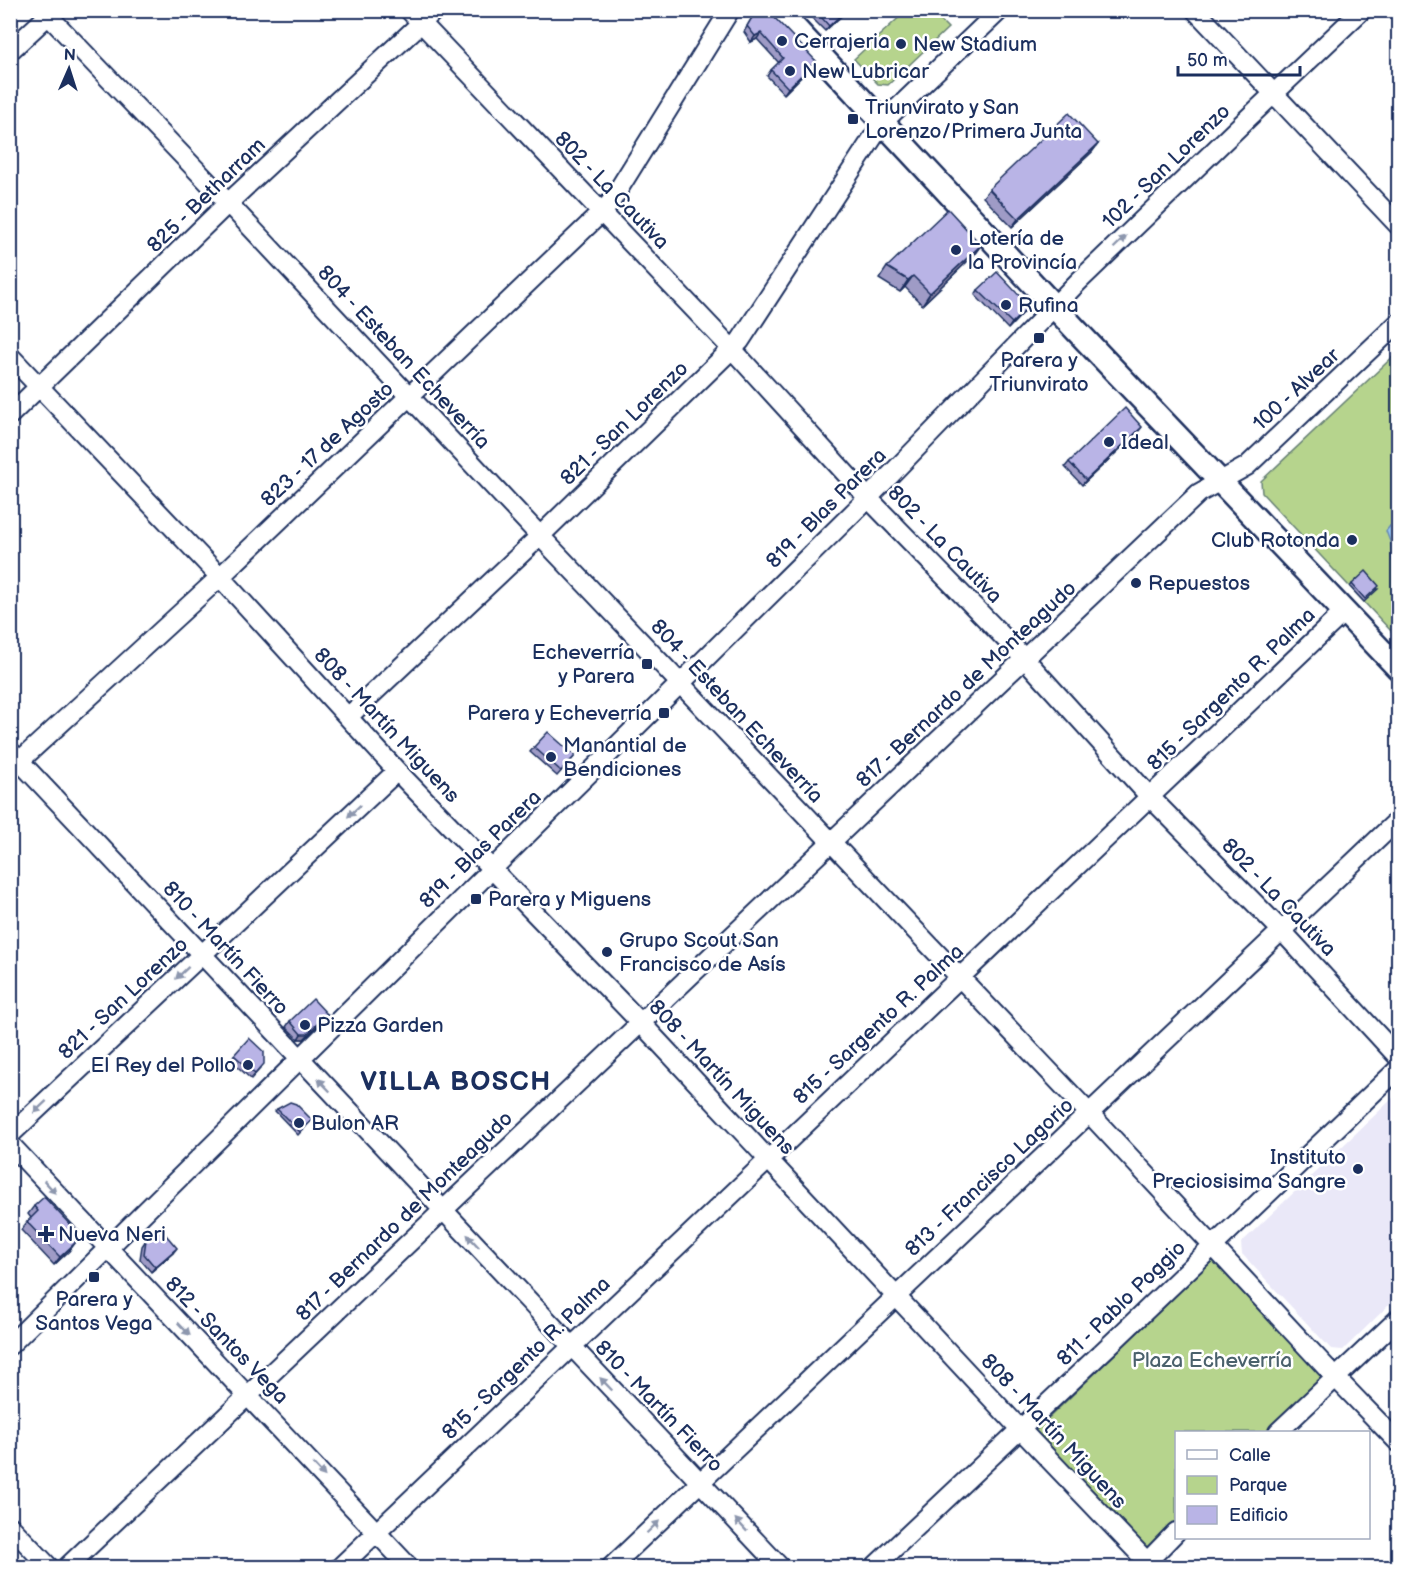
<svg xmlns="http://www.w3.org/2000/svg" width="1409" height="1578" font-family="'Balsamiq Sans',sans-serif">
	<rect width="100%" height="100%" fill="#fff"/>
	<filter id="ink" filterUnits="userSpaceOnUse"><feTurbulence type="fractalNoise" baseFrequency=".0167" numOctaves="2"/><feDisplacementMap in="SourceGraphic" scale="12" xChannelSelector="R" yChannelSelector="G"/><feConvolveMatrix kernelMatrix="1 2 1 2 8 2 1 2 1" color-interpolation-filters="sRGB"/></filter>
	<g filter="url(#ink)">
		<path fill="#eae8f8" d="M1395 1096H1398V1296L1343 1350 1331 1349 1242 1254 1241 1243Z"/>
		<path fill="#b6d48d" stroke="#688276" stroke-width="1.5" d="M906 11H931L948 28 888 85 878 84 854 59Z
			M1398 352V634L1393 633 1262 493 1261 481Z
			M1213 1260 1327 1377 1270 1432H1176V1522L1148 1550 1034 1432Z"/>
		<path fill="#97c5f1" stroke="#6589b6" stroke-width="1.5" d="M1393 525 1398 530V564L1392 561 1391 544 1386 531 1390 526Z"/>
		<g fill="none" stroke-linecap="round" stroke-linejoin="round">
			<defs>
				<path id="minor" d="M43 10 228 203 540 536 1089 1113 1336 1378 1398 1442
					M409 10 732 349 868 498 1025 659 1150 797 1282 931 1398 1057
					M1195 10 1398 225
					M10 51 54 10
					M10 356 220 577 397 771 641 1023 1021 1430 1153 1568
					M10 415 228 203 435 10
					M349 716 540 536 740 341 883 122 1000 10
					M10 751 781 1568
					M12 768 220 577 602 212 610 203 730 10
					M10 1135 397 771
					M10 1144 410 1568
					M10 1345 868 498 1078 282 1246 120 1362 10
					M1278 1432 1398 1319
					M10 1526 50 1568
					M66 1568 1199 493 1247 466 1398 323
					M339 1568 1344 612
					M610 1568 1398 820
					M873 1568 1116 1339 1398 1069
					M1141 1568 1176 1532"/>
				<path id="major" d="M778 10 1076 330 1398 668"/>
			</defs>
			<use href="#minor" stroke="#1b2f5e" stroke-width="22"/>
			<use href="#major" stroke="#1b2f5e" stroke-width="27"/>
			<use href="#minor" stroke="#fff" stroke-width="18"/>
			<use href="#major" stroke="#fff" stroke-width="22"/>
		</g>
		<path fill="#9f9bc6" stroke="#1b2f5e" stroke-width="1.5" d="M814 10H847L825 31 810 16Z
			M754 14 816 61 812 66 784 94 767 76 771 70 779 63 757 39 751 42 744 32Z
			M1098 144 1092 152 1012 227 983 197 989 189Z
			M981 245 973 256 922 305 905 287 900 292 879 279 887 267Z
			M978 290 1025 311 1008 329 975 295Z
			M1138 432 1082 485 1065 467 1069 462Z
			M1398 489V501L1394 495Z
			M1352 584 1378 589 1364 602 1350 587Z
			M534 747 575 756 557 776 530 752Z
			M327 1014 323 1020 304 1039H298L286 1027 290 1021Z
			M234 1055 260 1069 251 1079 230 1060Z
			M277 1109 312 1120 298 1135 275 1111Z
			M34 1206 75 1243 69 1251 54 1265 21 1230 27 1222 31 1218 28 1214Z
			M146 1240 173 1253 151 1272 140 1259 142 1246Z"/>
		<path fill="#827ea1" stroke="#1b2f5e" stroke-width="1.5" d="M846 10H847L845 13 825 31 829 26Z
			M761 33 757 39 751 42 755 36Z
			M816 61 812 66 784 94 788 88Z
			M1098 144 1092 152 1012 227 1018 219Z
			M981 245 973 256 922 305 930 293Z
			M913 276 905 287 900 292 908 280Z
			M1029 306 1025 311 1008 329 1012 323Z
			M1142 427 1138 432 1082 485 1086 480Z
			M327 1014 323 1020 304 1039H298L301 1034Z
			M75 1243 69 1251 54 1265 60 1257Z
			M177 1248 173 1253 151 1272 155 1267Z"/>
		<path fill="#b9b4e6" stroke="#1b2f5e" stroke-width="1.5" d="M815 10H846L829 26Z
			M770 13 816 61 788 88 771 70 783 58 761 33 755 36 747 26 754 14Z
			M1069 113 1098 144 1018 219 989 189Z
			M948 209 981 245 930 293 913 276 908 280 887 267Z
			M997 272 1029 306 1012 323 978 290Z
			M1125 408 1142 427 1086 480 1069 462Z
			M1366 571 1379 586 1365 599 1352 584Z
			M548 732 575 756 561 771 534 747Z
			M313 999 327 1014 307 1034H301L290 1021Z
			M249 1038 264 1052V1064L255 1074 234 1055Z
			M290 1102 296 1104 312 1120 300 1132 277 1109Z
			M44 1197 76 1231 75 1243 60 1257 27 1222 38 1211 34 1206Z
			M160 1228 177 1248 155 1267 144 1254 146 1240Z"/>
		<defs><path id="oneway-solid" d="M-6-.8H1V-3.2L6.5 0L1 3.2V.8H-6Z" transform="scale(1.5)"/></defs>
		<g fill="#8d97ae">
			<use href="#oneway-solid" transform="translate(1120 242) rotate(-44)"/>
			<use href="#oneway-solid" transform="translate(354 811) rotate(137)"/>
			<use href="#oneway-solid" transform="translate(182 973) rotate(137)"/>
			<use href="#oneway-solid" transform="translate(324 1085) rotate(-134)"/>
			<use href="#oneway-solid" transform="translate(40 1107) rotate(137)"/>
			<use href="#oneway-solid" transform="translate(50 1187) rotate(47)"/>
			<use href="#oneway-solid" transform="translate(473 1241) rotate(-133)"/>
			<use href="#oneway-solid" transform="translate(184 1329) rotate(46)"/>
			<use href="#oneway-solid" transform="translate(606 1384) rotate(-134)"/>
			<use href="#oneway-solid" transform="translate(319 1470) rotate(47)"/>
			<use href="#oneway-solid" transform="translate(741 1525) rotate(-133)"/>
			<use href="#oneway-solid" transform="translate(653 1527) rotate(-44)"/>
		</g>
	</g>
	<g fill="#1b2f5e" stroke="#fff" stroke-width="2">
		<circle cx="782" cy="41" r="6"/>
		<circle cx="901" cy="44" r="6"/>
		<circle cx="790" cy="71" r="6"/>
		<rect x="847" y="113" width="12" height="12" rx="3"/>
		<circle cx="956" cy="250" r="6"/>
		<circle cx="1006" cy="305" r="6"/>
		<rect x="1033" y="332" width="12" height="12" rx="3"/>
		<circle cx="1109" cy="442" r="6"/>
		<circle cx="1352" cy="540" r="6"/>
		<circle cx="1136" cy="583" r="6"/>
		<rect x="641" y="658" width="12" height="12" rx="3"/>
		<rect x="658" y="707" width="12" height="12" rx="3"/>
		<circle cx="551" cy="757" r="6"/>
		<rect x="470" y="893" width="12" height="12" rx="3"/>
		<circle cx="607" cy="952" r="6"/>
		<circle cx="305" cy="1025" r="6"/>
		<circle cx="248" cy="1065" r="6"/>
		<circle cx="299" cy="1123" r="6"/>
		<circle cx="1358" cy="1169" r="6"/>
		<path d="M43 1225h6v6h6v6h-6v6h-6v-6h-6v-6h6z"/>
		<rect x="88" y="1271" width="12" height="12" rx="3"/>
	</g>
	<g text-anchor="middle" stroke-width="5" stroke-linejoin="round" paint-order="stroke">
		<g font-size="21" fill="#1b2f5e" stroke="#fff" text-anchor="start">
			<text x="794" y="48">Cerrajeria</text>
			<text x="913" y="51">New Stadium</text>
			<text x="802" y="78">New Lubricar</text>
			<text x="865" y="114">Triunvirato y San<tspan x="865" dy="24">Lorenzo/Primera Junta</tspan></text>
			<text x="968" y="245">Lotería de<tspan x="968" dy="24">la Provincía</tspan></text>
			<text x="1018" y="312">Rufina</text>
			<text x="1039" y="367" text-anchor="middle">Parera y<tspan x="1039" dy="24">Triunvirato</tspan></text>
			<text x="1121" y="449">Ideal</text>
			<text x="1340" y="547" text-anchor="end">Club Rotonda</text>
			<text x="1148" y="590">Repuestos</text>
			<text x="635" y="659" text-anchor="end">Echeverría<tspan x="635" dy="24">y Parera</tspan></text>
			<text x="652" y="720" text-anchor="end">Parera y Echeverría</text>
			<text x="563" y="752">Manantial de<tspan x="563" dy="24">Bendiciones</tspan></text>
			<text x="488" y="906">Parera y Miguens</text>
			<text x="619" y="947">Grupo Scout San<tspan x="619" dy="24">Francisco de Asís</tspan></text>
			<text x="317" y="1032">Pizza Garden</text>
			<text x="236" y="1072" text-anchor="end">El Rey del Pollo</text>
			<text x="311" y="1130">Bulon AR</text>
			<text x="1346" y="1164" text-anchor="end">Instituto<tspan x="1346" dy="24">Preciosisima Sangre</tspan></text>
			<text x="58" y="1241">Nueva Neri</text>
			<text x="94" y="1306" text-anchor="middle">Parera y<tspan x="94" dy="24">Santos Vega</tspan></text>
		</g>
		<g font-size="21" fill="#1b2f5e" stroke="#fff">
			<text transform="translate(1166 166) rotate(-44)" y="7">102 - San Lorenzo</text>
			<text transform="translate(612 190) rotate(46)" y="7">802 - La Cautiva</text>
			<text transform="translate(206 195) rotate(-44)" y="7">825 - Betharram</text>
			<text transform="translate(404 357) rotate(47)" y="7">804 - Esteban Echeverría</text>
			<text transform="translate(1296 389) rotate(-43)" y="7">100 - Alvear</text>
			<text transform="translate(624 423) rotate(-44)" y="7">821 - San Lorenzo</text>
			<text transform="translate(327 444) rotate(-43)" y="7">823 - 17 de Agosto</text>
			<text transform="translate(826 508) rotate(-45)" y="7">819 - Blas Parera</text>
			<text transform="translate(945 544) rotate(46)" y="7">802 - La Cautiva</text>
			<text transform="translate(966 684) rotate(-43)" y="7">817 - Bernardo de Monteagudo</text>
			<text transform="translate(1231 689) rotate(-44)" y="7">815 - Sargento R. Palma</text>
			<text transform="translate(737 711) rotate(47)" y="7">804 - Esteban Echeverría</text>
			<text transform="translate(387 725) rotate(47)" y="7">808 - Martín Miguens</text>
			<text transform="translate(480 849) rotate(-44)" y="7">819 - Blas Parera</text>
			<text transform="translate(1279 897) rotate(46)" y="7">802 - La Cautiva</text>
			<text transform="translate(226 948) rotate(47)" y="7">810 - Martín Fierro</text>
			<text transform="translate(123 998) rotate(-43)" y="7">821 - San Lorenzo</text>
			<text transform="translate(878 1024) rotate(-43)" y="7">815 - Sargento R. Palma</text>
			<text transform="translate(722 1077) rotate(47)" y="7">808 - Martín Miguens</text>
			<text transform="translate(989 1177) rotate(-43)" y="7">813 - Francisco Lagorio</text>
			<text transform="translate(404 1216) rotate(-44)" y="7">817 - Bernardo de Monteagudo</text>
			<text transform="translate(1121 1303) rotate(-44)" y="7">811 - Pablo Poggio</text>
			<text transform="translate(227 1340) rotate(46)" y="7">812 - Santos Vega</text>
			<text transform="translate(526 1358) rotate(-44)" y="7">815 - Sargento R. Palma</text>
			<text transform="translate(659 1406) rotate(46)" y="7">810 - Martín Fierro</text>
			<text transform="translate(1054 1431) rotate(47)" y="7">808 - Martín Miguens</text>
		</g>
		<g font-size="21" fill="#4a616c" stroke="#fff">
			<text x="1212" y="1367">Plaza Echeverría</text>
		</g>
		<g font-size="27" font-weight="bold" letter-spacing="1.5" fill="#1b2f5e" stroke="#fff">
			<text x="456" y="1090">VILLA BOSCH</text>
		</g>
	</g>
	<rect width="1409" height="1578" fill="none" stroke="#fff" stroke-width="36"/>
	<rect x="18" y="18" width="1373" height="1542" fill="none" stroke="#1b2f5e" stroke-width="2" filter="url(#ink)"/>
	<rect x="1175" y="1431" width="195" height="108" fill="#ffffff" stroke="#a4acbf" stroke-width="1.5"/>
	<rect x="1187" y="1450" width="30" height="9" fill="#ffffff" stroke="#a4acbf" stroke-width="1.5"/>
	<text x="1229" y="1461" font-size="18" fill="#1b2f5e">Calle</text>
	<rect x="1187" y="1476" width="30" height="18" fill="#b6d48d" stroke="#a4acbf" stroke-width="1.5"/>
	<text x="1229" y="1491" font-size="18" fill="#1b2f5e">Parque</text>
	<rect x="1187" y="1506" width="30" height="18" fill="#b9b4e6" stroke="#a4acbf" stroke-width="1.5"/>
	<text x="1229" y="1521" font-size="18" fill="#1b2f5e">Edificio</text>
	<g transform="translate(69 69) rotate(3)" stroke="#ffffff" stroke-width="4.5" paint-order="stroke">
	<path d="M0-4.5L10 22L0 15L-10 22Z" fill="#1b2f5e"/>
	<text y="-9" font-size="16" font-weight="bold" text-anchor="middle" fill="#1b2f5e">N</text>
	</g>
	<path d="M1178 66v9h122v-9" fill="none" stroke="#1b2f5e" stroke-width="3"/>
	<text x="1187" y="66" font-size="18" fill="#1b2f5e" stroke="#ffffff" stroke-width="4.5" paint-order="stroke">50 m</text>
</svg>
